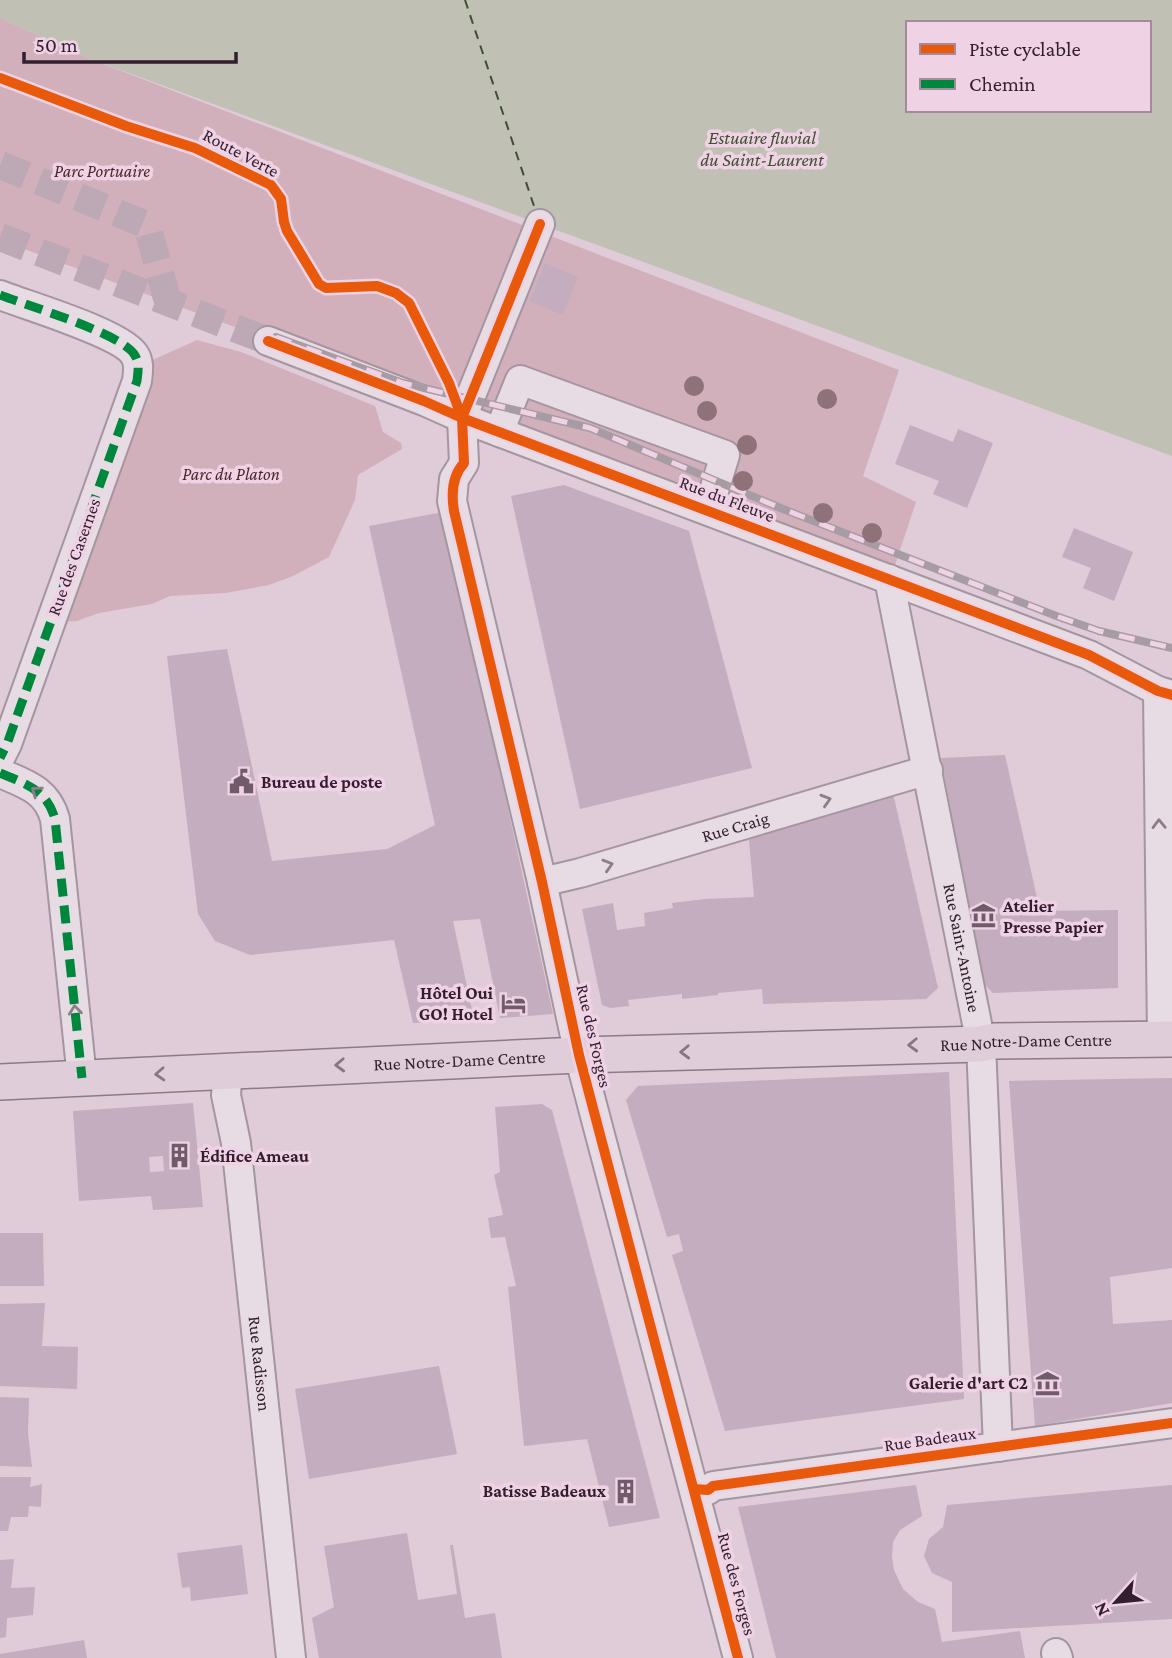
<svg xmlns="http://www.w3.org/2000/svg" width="1172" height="1658" font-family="'Crimson Pro',serif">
	<rect width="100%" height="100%" fill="#e0cbd8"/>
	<path fill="#d1b0bb" d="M0 18 88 58 899 370 863 476 916 502 893 571 0 240Z
		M197 340 241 352 375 406 383 432 401 443 402 449 358 475 355 500 329 557 293 576 269 585 226 593 170 596 152 604 99 613 77 621 55 622 148 362Z"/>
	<path fill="#c0c0b4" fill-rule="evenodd" d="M0 0H1172V456L88 58 0 18ZM908 23H1149V110H908Z"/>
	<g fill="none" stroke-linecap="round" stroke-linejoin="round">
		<path stroke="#3d5030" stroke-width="2" stroke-dasharray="9 7" stroke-linecap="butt" d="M465 0 536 212"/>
	</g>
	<path fill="#c3adbf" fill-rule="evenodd" d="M545 263 578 277 563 315 529 301Z
		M910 425 953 442 958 429 993 443 967 508 933 494 939 481 895 464Z
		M564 485 689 531 752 768 580 809 511 496Z
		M443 512 553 1014 500 1018 480 919 453 921 474 1019 413 1023 394 940 250 955 215 941 198 914 167 656 227 649 272 861 387 849 435 825 369 526Z
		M1074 528 1133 552 1114 601 1083 588 1091 568 1062 557Z
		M1005 755 1040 911 1118 910V988L993 993 983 983 941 758Z
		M892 789 938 988 926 999 763 1004 762 989 718 993V995L682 999V994L628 1000 629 1006 610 1008 602 1005 582 909 613 903 617 930 645 926 644 913 673 908 672 903 705 899 754 897 748 829Z
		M949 1072 964 1399 725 1431 672 1255 683 1251 679 1234 667 1237 626 1100 638 1086Z
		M1172 1078V1268L1110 1277 1113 1324 1172 1320V1403L1035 1426 1009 1081Z
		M193 1103 203 1207 153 1210 151 1196 79 1201 73 1111ZM163 1156 164 1171 150 1172 149 1157Z
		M542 1104 552 1110 660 1518 609 1527 587 1439 524 1446 508 1287 516 1286 505 1237 491 1238 488 1218 503 1215 494 1175 500 1172 495 1107Z
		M0 1233H43L44 1286H0Z
		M45 1303 42 1346 78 1347 77 1389 0 1386V1304Z
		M439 1366 457 1454 309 1479 295 1389Z
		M0 1397 29 1398 28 1433 32 1467 0 1466Z
		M0 1477H31L30 1487 42 1484 41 1507 29 1506 28 1517H11L8 1531H0Z
		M916 1485 922 1516 900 1530 893 1542 892 1557 894 1570 903 1589 918 1602 935 1609 942 1642 1020 1631 1025 1658H776L738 1507Z
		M1172 1485V1619L952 1632V1582L932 1573 924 1556 929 1539 943 1527 947 1505Z
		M407 1533 418 1600 457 1594 450 1545H453L465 1618 495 1613 502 1658H319L312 1618 334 1607 324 1546Z
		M242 1545 248 1594 191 1601 190 1587 182 1588 177 1553Z
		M14 1559 11 1588 35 1587 33 1615 7 1618 6 1637 0 1638V1560Z
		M84 1640 87 1658H0V1654Z"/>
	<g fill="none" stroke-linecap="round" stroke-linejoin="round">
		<path stroke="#bda8b6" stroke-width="28" stroke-dasharray="28 14" stroke-linecap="butt" d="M0 165 147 225 168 302
			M0 237 268 341"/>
		<defs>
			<g id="minor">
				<path d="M540 224 462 418 464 463 454 479 452 501 542 882 579 1055 738 1658"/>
				<path d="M0 295C28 306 120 333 134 354 140 362 138 372 137 381L7 744 0 758"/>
				<path d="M268 341 424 401 462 418 1089 655 1158 691 1172 695"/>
				<path d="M499 432 520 380 725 455 708 510"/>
				<path id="s1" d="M889 579 981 1044 998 1447"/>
				<path d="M1158 691 1162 1039"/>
				<path d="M0 773C26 784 47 790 55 819L82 1078"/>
				<path id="s2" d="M542 882 580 873 928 770"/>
				<path id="s3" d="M228 1070 226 1095 236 1143 291 1658"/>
				<path d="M694 1489 708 1490 713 1486 1172 1423"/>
				<path d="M1056 1653 1058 1658"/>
			</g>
			<g id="major">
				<path id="s4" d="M0 1082 579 1055 981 1044 994 1041 1172 1039"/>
			</g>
		</defs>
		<use href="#minor" stroke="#a595a0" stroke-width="32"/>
		<use href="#major" stroke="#8a7b86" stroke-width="38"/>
		<use href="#minor" stroke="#e8dce4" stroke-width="28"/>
		<use href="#major" stroke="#dfceda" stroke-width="35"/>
		<defs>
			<path id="rail" d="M276 337 403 383 590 428 783 509 1059 617 1099 631 1172 648"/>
		</defs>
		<use href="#rail" stroke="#a89ca4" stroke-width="8"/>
		<use href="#rail" stroke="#f0d2e5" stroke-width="5" stroke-dasharray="16" stroke-linecap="butt"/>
		<path stroke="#00873e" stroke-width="9" stroke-dasharray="18 9" stroke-linecap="butt" d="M0 295C28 306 120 333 134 354 140 362 138 372 137 381L7 744 0 758
			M0 773C26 784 47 790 55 819L82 1078"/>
		<defs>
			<path id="cycleway" d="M0 78 126 126 195 148 271 185 281 199 284 222 287 231 319 284 326 288 377 286 396 293 409 303 449 383 462 418 464 463C452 476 451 493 454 511L542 882 579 1055 738 1658
				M268 341 424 401 462 418 1089 655 1158 691 1172 695
				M462 418 540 224
				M694 1489 708 1490 713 1486 1172 1423"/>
		</defs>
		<use href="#cycleway" stroke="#f0d2e5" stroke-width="15"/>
		<use href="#cycleway" stroke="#e8590c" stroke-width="10"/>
	</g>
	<g fill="#8f7179">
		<circle cx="694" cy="386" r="10"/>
		<circle cx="827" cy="399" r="10"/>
		<circle cx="707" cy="411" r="10"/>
		<circle cx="747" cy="445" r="10"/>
		<circle cx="743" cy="481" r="10"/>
		<circle cx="823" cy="513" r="10"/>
		<circle cx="872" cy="533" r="10"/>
	</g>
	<defs><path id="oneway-chevron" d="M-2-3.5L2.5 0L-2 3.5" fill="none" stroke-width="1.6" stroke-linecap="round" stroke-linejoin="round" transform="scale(1.75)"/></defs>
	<g stroke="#8d7d8a">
		<use href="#oneway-chevron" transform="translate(36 791) rotate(-144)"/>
		<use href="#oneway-chevron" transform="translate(826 800) rotate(-17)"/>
		<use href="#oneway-chevron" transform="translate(1159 824) rotate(-91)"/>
		<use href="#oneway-chevron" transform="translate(608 865) rotate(-17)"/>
		<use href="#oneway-chevron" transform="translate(75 1010) rotate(-96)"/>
	</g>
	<g stroke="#887684">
		<use href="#oneway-chevron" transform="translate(913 1045) rotate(178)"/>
		<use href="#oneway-chevron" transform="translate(685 1052) rotate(178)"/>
		<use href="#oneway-chevron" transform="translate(340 1065) rotate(178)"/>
		<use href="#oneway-chevron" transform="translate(160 1074) rotate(177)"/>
	</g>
	<defs>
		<symbol id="civic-bare" viewBox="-9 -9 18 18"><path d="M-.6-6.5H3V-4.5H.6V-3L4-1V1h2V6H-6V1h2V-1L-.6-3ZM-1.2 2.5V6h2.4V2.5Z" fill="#6f5b6a" stroke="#f0d2e5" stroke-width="2.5" paint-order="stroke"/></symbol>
		<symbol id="museum-bare" viewBox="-9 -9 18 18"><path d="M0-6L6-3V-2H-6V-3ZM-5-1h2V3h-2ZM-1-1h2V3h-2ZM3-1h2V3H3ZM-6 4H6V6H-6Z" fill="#6f5b6a" stroke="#f0d2e5" stroke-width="2.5" paint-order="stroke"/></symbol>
		<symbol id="hotel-bare" viewBox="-9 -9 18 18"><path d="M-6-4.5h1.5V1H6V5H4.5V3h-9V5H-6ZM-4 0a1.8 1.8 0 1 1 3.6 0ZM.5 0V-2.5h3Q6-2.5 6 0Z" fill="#6f5b6a" stroke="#f0d2e5" stroke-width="2.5" paint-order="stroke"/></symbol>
		<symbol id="building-bare" viewBox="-9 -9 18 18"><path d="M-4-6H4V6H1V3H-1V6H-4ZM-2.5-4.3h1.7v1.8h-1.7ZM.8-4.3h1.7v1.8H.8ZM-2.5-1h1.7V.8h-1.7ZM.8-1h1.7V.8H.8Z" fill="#6f5b6a" stroke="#f0d2e5" stroke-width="2.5" paint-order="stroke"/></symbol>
	</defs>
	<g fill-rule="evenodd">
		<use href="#civic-bare" x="224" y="764" width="35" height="35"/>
		<use href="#museum-bare" x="966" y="898" width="35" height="35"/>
		<use href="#hotel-bare" x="496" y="986" width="35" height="35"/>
		<use href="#building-bare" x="162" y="1138" width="35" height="35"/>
		<use href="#museum-bare" x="1030" y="1366" width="35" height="35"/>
		<use href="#building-bare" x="608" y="1474" width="35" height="35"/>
	</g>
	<g text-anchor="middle" stroke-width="7" stroke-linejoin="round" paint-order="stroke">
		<g font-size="18" fill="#321e2f" stroke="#f0d2e5">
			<text transform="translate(241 153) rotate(28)" y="6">Route Verte</text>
			<text transform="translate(727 499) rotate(21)" y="6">Rue du Fleuve</text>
			<text transform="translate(74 557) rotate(-70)" y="6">Rue des Casernes</text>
			<text dy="6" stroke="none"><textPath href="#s2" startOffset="201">Rue Craig</textPath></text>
			<text dy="6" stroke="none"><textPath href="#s1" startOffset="376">Rue Saint-Antoine</textPath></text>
			<text transform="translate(594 1036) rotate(77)" y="6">Rue des Forges</text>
			<text dy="6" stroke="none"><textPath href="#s4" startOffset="1027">Rue Notre-Dame Centre</textPath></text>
			<text dy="6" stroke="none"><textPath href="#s4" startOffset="460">Rue Notre-Dame Centre</textPath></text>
			<text dy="6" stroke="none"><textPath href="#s3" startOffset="296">Rue Radisson</textPath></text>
			<text transform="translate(930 1439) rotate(-8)" y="6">Rue Badeaux</text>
			<text transform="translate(737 1584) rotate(75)" y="6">Rue des Forges</text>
		</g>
		<g font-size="18" font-style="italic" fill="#4c282b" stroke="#f0d2e5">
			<text x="102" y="177">Parc Portuaire</text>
			<text x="231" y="480">Parc du Platon</text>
		</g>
		<g font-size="18" font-weight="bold" fill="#321e2f" stroke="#f0d2e5" text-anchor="start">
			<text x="261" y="788">Bureau de poste</text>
			<text x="1003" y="912">Atelier<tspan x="1003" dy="21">Presse Papier</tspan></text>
			<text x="493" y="999" text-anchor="end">Hôtel Oui<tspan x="493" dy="21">GO! Hotel</tspan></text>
			<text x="200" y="1162">Édifice Ameau</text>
			<text x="1028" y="1389" text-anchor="end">Galerie d'art C2</text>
			<text x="606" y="1497" text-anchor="end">Batisse Badeaux</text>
		</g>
		<g font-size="19" font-style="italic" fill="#3d5030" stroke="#f0d2e5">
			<text x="762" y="144">Estuaire fluvial<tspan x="762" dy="22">du Saint-Laurent</tspan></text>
		</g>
	</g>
	<rect x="906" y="21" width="245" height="91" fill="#f0d2e5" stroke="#a48a9c" stroke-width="2"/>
	<rect x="920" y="44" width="35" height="10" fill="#e8590c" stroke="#a48a9c" stroke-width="2"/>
	<text x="969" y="56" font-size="21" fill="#321e2f">Piste cyclable</text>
	<rect x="920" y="79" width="35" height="10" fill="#00873e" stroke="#a48a9c" stroke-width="2"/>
	<text x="969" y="91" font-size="21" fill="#321e2f">Chemin</text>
	<g transform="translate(1116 1602) rotate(243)" stroke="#f0d2e5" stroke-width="5" paint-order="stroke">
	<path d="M0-5L12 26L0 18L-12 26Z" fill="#321e2f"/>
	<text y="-10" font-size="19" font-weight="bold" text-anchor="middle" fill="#321e2f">N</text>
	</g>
	<path d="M24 52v10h212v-10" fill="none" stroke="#321e2f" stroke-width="3.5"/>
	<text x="35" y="52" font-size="21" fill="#321e2f" stroke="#f0d2e5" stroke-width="5" paint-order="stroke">50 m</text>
</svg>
